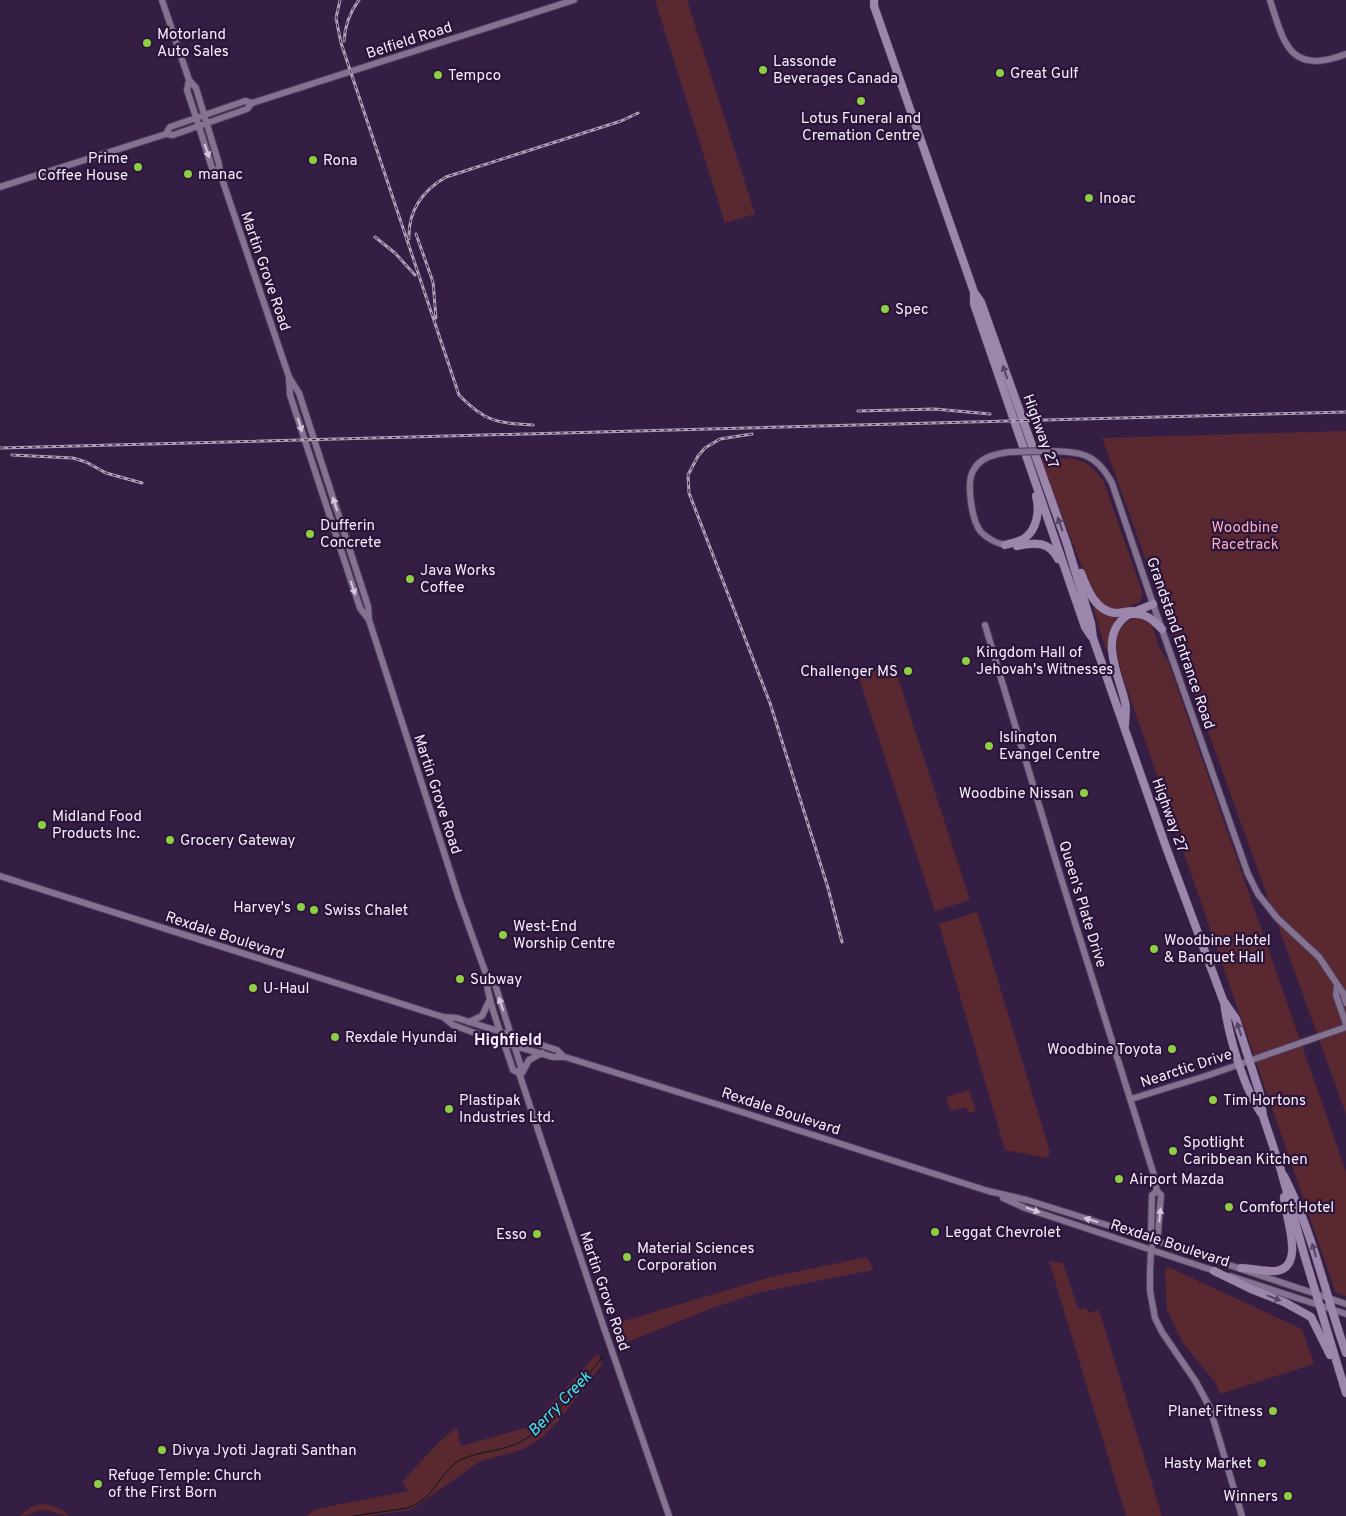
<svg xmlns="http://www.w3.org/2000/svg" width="1346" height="1516" font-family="Overpass,sans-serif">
	<rect width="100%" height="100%" fill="#351e44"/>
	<path fill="#5a2831" d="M655 0H687L755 214 725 223Z
		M1346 431V1114L1102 438Z
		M1040 459C1071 459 1082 452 1103 480L1143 594 1140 602C1113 614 1105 613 1090 587Z
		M1090 598 1122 615 1109 633 1107 653Z
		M1138 618C1158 623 1153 636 1161 650 1163 654 1166 658 1168 661L1346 1172V1296L1336 1293 1123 677C1117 654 1105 624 1138 618Z
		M893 663 970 900 935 911 858 675Z
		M977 912 1050 1152 1047 1158 1005 1150 939 924Z
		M969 1090 976 1111 968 1113 966 1107 950 1111 946 1097Z
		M867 1257 873 1270 757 1293 712 1308 623 1344 617 1323 767 1278Z
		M1049 1261 1063 1263 1078 1309 1086 1308 1089 1313 1099 1310 1162 1516H1126Z
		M1168 1267 1302 1329 1314 1364 1220 1394 1215 1382 1182 1342 1167 1310 1165 1270Z
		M598 1353 602 1365 559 1420 543 1437 523 1449 479 1462 411 1510 367 1516H306L316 1509 408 1491 402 1482 440 1441 457 1427 461 1446 529 1427Z
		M46 1504 61 1509 69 1516C59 1516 54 1510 44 1510 35 1510 29 1516 20 1516 27 1508 35 1504 46 1504Z"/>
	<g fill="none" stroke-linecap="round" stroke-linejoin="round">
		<path stroke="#091818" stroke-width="1" d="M353 1516 408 1508C430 1501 438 1479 454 1464 469 1452 498 1452 516 1444 545 1432 582 1380 604 1356"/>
		<defs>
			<path id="secondary" d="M162 0 189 80 196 88 219 164 220 173 289 377 299 393 368 606 369 620 381 657 459 899 486 974C485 995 506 1047 513 1070L519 1073
				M1270 0C1284 44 1290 76 1346 54
				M189 80 187 90 201 133 212 168 220 173
				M166 134 170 127 245 101 252 103
				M0 187 166 134 173 135 247 109 252 103 574 0
				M289 379 290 395 360 608 369 620
				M1046 451C1079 452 1095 451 1112 483L1153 604 1248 874 1258 894 1277 918 1319 957 1343 993 1346 1003
				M1005 545C996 543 988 539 981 532 972 522 966 483 973 471 980 457 995 454 1010 452
				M985 625 1061 878 1153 1172 1157 1191 1161 1195 1158 1234 1154 1240 1151 1250 1150 1271V1291L1155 1318 1162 1332 1196 1382 1210 1408 1242 1516
				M0 876 443 1017 457 1018 557 1050 564 1057
				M486 974 494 981 521 1067 519 1073 602 1322 669 1516
				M1337 986 1336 995 1346 1024
				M443 1017 453 1025 497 1041 553 1057H565L578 1061 729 1108 988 1191 1027 1200 1142 1236 1346 1304
				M469 1022 482 1016 490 999
				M522 1073 529 1060 542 1053
				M1131 1099 1209 1075 1346 1027
				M1003 1198 1025 1208 1218 1272
				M1154 1240 1151 1232 1152 1195 1157 1191
				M1230 1276 1346 1314"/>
			<path id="primary" d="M874 0V6L974 292V304L1085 627 1091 636
				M974 292 981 302 1067 544 1091 623 1093 638 1166 847 1223 1000 1236 1019 1260 1094 1263 1116 1280 1167 1304 1254 1346 1393
				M1005 545C1012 543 1019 542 1025 538 1037 529 1040 511 1036 496
				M1017 546C1034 542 1050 541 1058 559
				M1081 573C1087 589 1096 612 1116 613 1122 613 1127 611 1132 611
				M1133 614C1146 613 1153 620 1162 629
				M1125 725C1125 717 1127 709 1125 702 1119 675 1097 635 1128 615 1135 611 1145 608 1153 604
				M1224 1002C1228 1034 1243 1086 1261 1113
				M1284 1176C1313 1232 1325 1294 1346 1353
				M1241 1268C1252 1268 1264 1272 1276 1271 1307 1267 1284 1215 1284 1197
				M1214 1271 1251 1289 1284 1302 1311 1317 1330 1355"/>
		</defs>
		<use href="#secondary" stroke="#503b5e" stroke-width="8"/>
		<use href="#primary" stroke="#503b5e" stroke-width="9"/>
		<use href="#secondary" stroke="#837290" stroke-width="6"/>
		<use href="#primary" stroke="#9c86ac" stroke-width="8"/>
		<defs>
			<path id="rail" d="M340 0 336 18 341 43 459 395C485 422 497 423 533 425
				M344 41C345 25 349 13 359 0
				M416 234 433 282 436 318
				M375 237 395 253 415 275
				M409 239C408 211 422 191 446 177L621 121 638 113
				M858 411 935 409 990 414
				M752 434 720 439 705 448 698 456 688 475 689 493 770 703 828 888 842 942
				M0 448 1346 412
				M12 455 73 458 86 462 106 473 142 483"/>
		</defs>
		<use href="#rail" stroke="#ada0b6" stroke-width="3"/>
		<use href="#rail" stroke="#2b1439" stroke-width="1" stroke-dasharray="4" stroke-linecap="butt"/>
		<defs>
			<path id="secondary-bridge" d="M1010 452 1046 451"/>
		</defs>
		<use href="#secondary-bridge" stroke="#503b5e" stroke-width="8" stroke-linecap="butt"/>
		<use href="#secondary-bridge" stroke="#837290" stroke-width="6"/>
	</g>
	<defs><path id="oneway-solid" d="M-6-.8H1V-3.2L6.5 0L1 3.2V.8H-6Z" transform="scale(1.25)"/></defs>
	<g fill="#d3c8db">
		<use href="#oneway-solid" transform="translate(207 151) rotate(71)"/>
		<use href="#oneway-solid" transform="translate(300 425) rotate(72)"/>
		<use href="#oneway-solid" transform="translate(335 504) rotate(-108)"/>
		<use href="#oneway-solid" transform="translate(353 588) rotate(72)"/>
		<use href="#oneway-solid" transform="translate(501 1004) rotate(-109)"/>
		<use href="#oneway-solid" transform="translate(1033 1210) rotate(19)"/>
		<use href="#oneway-solid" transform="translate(1160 1215) rotate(-84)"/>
		<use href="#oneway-solid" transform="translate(1091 1220) rotate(-163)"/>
	</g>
	<g fill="#584267">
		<use href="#oneway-solid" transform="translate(1005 372) rotate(-109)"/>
		<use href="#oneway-solid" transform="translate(1060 524) rotate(-110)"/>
		<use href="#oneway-solid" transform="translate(1239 1029) rotate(-108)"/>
		<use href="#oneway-solid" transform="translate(1314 1250) rotate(-106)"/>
		<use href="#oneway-solid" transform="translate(1274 1298) rotate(21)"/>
	</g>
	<g fill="#8ece43" stroke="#2b1439" stroke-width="2">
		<circle cx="147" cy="43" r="5"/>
		<circle cx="763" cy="70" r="5"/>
		<circle cx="1000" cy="73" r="5"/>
		<circle cx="438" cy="75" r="5"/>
		<circle cx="861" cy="101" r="5"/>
		<circle cx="313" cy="160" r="5"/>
		<circle cx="138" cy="167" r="5"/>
		<circle cx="188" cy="174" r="5"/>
		<circle cx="1089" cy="198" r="5"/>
		<circle cx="885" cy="309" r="5"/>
		<circle cx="310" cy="534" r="5"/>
		<circle cx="410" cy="579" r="5"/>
		<circle cx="966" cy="661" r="5"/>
		<circle cx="908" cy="671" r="5"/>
		<circle cx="989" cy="746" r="5"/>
		<circle cx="1084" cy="793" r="5"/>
		<circle cx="42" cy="825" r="5"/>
		<circle cx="170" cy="840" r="5"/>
		<circle cx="301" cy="907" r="5"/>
		<circle cx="314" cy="910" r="5"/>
		<circle cx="503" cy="935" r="5"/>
		<circle cx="1154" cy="949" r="5"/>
		<circle cx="460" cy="979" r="5"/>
		<circle cx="253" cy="988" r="5"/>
		<circle cx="335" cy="1037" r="5"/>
		<circle cx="1172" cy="1049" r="5"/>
		<circle cx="1213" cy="1100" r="5"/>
		<circle cx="449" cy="1109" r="5"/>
		<circle cx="1173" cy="1151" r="5"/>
		<circle cx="1119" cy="1179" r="5"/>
		<circle cx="1229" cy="1207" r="5"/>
		<circle cx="935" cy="1232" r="5"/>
		<circle cx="537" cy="1234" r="5"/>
		<circle cx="627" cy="1257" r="5"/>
		<circle cx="1273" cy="1411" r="5"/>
		<circle cx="162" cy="1450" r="5"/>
		<circle cx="1262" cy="1463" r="5"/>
		<circle cx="98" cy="1484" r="5"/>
		<circle cx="1288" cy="1496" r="5"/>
	</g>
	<g text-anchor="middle" stroke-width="4.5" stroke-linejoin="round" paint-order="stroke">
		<g font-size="15" fill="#f5edfb" stroke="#2b1439" text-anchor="start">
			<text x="157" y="39">Motorland<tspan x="157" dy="17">Auto Sales</tspan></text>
			<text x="773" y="66">Lassonde<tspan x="773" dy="17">Beverages Canada</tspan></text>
			<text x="1010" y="78">Great Gulf</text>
			<text x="448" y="80">Tempco</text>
			<text x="861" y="123" text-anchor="middle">Lotus Funeral and<tspan x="861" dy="17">Cremation Centre</tspan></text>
			<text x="128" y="163" text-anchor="end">Prime<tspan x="128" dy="17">Coffee House</tspan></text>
			<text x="323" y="165">Rona</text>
			<text x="198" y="179">manac</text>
			<text x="1099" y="203">Inoac</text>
			<text x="895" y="314">Spec</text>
			<text x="320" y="530">Dufferin<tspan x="320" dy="17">Concrete</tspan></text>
			<text x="420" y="575">Java Works<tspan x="420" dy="17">Coffee</tspan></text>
			<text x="976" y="657">Kingdom Hall of<tspan x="976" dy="17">Jehovah's Witnesses</tspan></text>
			<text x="898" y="676" text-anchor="end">Challenger MS</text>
			<text x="999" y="742">Islington<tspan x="999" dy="17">Evangel Centre</tspan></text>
			<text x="1074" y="798" text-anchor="end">Woodbine Nissan</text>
			<text x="52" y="821">Midland Food<tspan x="52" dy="17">Products Inc.</tspan></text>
			<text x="180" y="845">Grocery Gateway</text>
			<text x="291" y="912" text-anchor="end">Harvey's</text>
			<text x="324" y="915">Swiss Chalet</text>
			<text x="513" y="931">West-End<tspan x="513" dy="17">Worship Centre</tspan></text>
			<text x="1164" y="945">Woodbine Hotel<tspan x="1164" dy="17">&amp; Banquet Hall</tspan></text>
			<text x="470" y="984">Subway</text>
			<text x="263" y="993">U-Haul</text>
			<text x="345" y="1042">Rexdale Hyundai</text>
			<text x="1162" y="1054" text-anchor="end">Woodbine Toyota</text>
			<text x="459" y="1105">Plastipak<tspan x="459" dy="17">Industries Ltd.</tspan></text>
			<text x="1223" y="1105">Tim Hortons</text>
			<text x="1183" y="1147">Spotlight<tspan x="1183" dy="17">Caribbean Kitchen</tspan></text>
			<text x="1129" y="1184">Airport Mazda</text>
			<text x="1239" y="1212">Comfort Hotel</text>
			<text x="945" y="1237">Leggat Chevrolet</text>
			<text x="527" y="1239" text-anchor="end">Esso</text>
			<text x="637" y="1253">Material Sciences<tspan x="637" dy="17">Corporation</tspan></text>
			<text x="1263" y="1416" text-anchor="end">Planet Fitness</text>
			<text x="172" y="1455">Divya Jyoti Jagrati Santhan</text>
			<text x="1252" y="1468" text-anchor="end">Hasty Market</text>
			<text x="108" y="1480">Refuge Temple: Church<tspan x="108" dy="17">of the First Born</tspan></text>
			<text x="1278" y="1501" text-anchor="end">Winners</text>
		</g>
		<g font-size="15" fill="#f5edfb" stroke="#2b1439">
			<text transform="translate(409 40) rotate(-18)" y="5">Belfield Road</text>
			<text transform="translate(266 271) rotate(71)" y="5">Martin Grove Road</text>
			<text transform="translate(1041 431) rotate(70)" y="5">Highway 27</text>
			<text transform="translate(1181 643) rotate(71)" y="5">Grandstand Entrance Road</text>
			<text transform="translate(438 794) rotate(72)" y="5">Martin Grove Road</text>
			<text transform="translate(1170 815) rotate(70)" y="5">Highway 27</text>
			<text transform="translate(1083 904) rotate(73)" y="5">Queen's Plate Drive</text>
			<text transform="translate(225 935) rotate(18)" y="5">Rexdale Boulevard</text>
			<text transform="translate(1186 1068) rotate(-18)" y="5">Nearctic Drive</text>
			<text transform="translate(781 1111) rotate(18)" y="5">Rexdale Boulevard</text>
			<text transform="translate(1170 1243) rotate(18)" y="5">Rexdale Boulevard</text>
			<text transform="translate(605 1291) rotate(71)" y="5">Martin Grove Road</text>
		</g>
		<g font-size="15" fill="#f7b1ba" stroke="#2b1439">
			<text x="1245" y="532">Woodbine<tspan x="1245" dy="17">Racetrack</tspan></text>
		</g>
		<g font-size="16" font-weight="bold" fill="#f5edfb" stroke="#2b1439">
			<text x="508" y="1045">Highfield</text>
		</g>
		<g font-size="16" font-style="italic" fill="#40ece6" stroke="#2b1439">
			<text transform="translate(559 1403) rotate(-46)" y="6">Berry Creek</text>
		</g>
	</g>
</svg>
